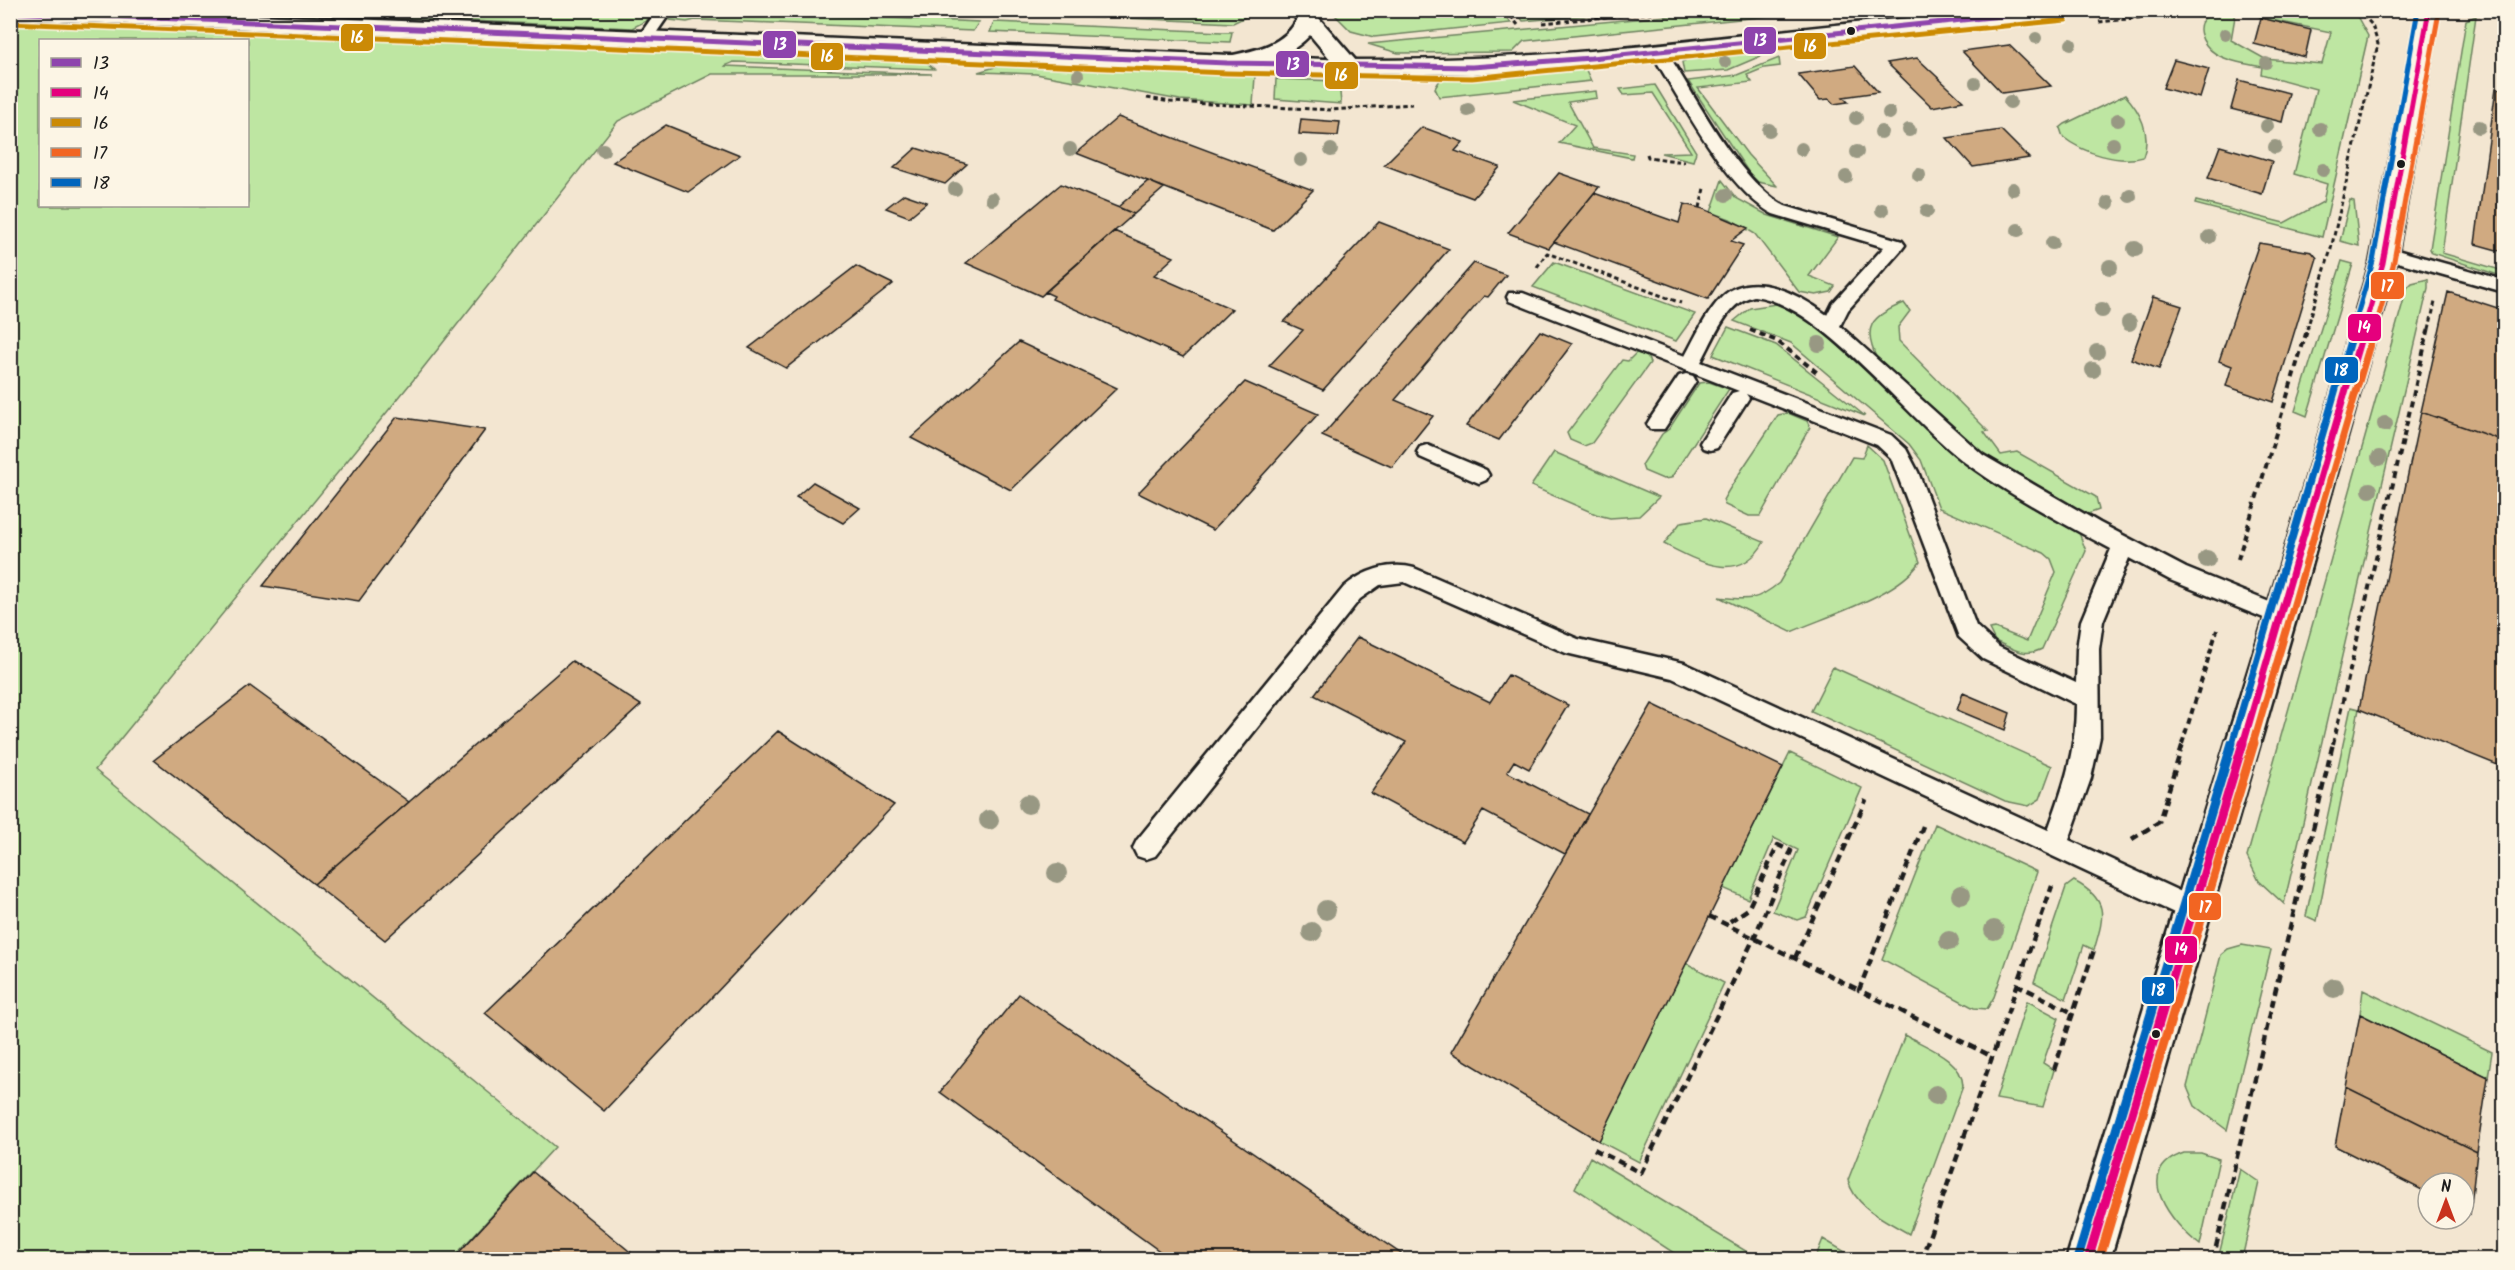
<svg xmlns="http://www.w3.org/2000/svg" width="2515" height="1270" font-family="Kalam,sans-serif">
	<rect width="100%" height="100%" fill="#f3e6d1"/>
	<filter id="ink" filterUnits="userSpaceOnUse"><feTurbulence type="fractalNoise" baseFrequency=".0167" numOctaves="2"/><feDisplacementMap in="SourceGraphic" scale="12" xChannelSelector="R" yChannelSelector="G"/><feConvolveMatrix kernelMatrix="1 2 1 2 8 2 1 2 1" color-interpolation-filters="sRGB"/></filter>
	<g filter="url(#ink)">
		<path fill="#bee6a2" stroke="#6d815f" stroke-width="1.5" fill-rule="evenodd" d="M711 10 979 22 973 31 695 20 687 22 670 20 669 17 674 11Z
			M1077 10 1105 13 1103 18 941 11Z
			M2347 10 2358 18 2368 36 2322 237 2195 204 2196 201 2284 223 2323 202 2327 184 2294 174 2316 89 2261 74 2262 67C2247 64 2230 62 2216 54 2201 45 2191 21 2212 14 2219 11 2229 12 2236 11L2231 40 2265 59 2322 64 2331 32 2261 18 2252 11Z
			M503 11H655L646 21 632 28 235 11Z
			M1132 11 1258 10V11L1233 23 1127 18Z
			M1331 11H1409L1415 17 1442 11H1501L1511 23 1374 37 1351 31Z
			M1516 11H1640L1523 21Z
			M1819 11 1524 41 1513 52 1398 53 1368 44 1721 11Z
			M2476 16 2442 253 2504 271V277L2432 253 2430 249 2466 20Z
			M11 22 913 61 927 63 934 69 734 62 724 66 932 74H712L618 121 423 368 95 770 555 1147 452 1259H11ZM40 40H248V206H40Z
			M994 22 1223 32H1232L1230 42 990 32Z
			M1775 50 1728 70 1684 73 1682 62 1689 59Z
			M1779 58 1780 66 1764 68 1747 75 1752 82 1698 88 1748 155 1777 186 1758 182 1749 173 1688 81 1737 75Z
			M1002 65 1255 76 1253 105 1180 100 1036 74 978 72Z
			M1585 68 1591 81 1439 97 1435 88 1440 80 1444 79Z
			M1276 79 1339 81 1341 104 1275 99Z
			M1655 85 1696 152 1693 161 1661 153 1691 152 1653 93 1624 95 1620 89Z
			M1596 91 1597 98 1568 102 1593 148 1633 154 1632 158 1559 143 1575 125 1513 100Z
			M2125 95C2140 111 2152 134 2143 157 2119 164 2083 153 2063 137L2060 128 2065 124Z
			M1722 180 1736 198 1767 215 1838 237 1809 276 1835 286 1831 292 1816 295 1799 292 1755 234 1730 219 1711 212Z
			M2350 200 2354 201 2359 246 2340 241Z
			M2342 261 2353 264 2307 416 2295 411Z
			M1554 262 1695 314 1676 341 1533 287Z
			M2428 279V288L2284 904 2259 881 2247 857 2407 288 2412 283Z
			M1904 303 1910 311 1898 327 1899 341 1988 431 1984 432 2001 455 2017 452 2096 497 2099 510 2088 514 2080 512 1982 456 1878 361C1861 327 1871 316 1904 303Z
			M1776 304 1803 314 1972 466 2078 530 2086 551 2042 649C2025 658 2011 648 1995 641L1989 629 1995 628 2027 641 2056 572 2051 559 2044 553 1939 508 1921 460 1909 444 1791 343 1734 321 1750 308Z
			M1728 327 1776 345 1865 416 1713 355Z
			M1636 353 1647 356 1650 363 1592 443 1584 446 1570 440 1567 433 1622 360 1628 361Z
			M1709 382 1729 389 1671 478 1663 479 1644 471 1642 465 1662 434 1669 429 1699 383Z
			M1788 413 1807 421 1810 427 1760 516H1749L1725 505 1723 500C1740 470 1760 444 1778 415Z
			M1867 445 1883 460 1920 562C1899 595 1827 616 1791 632L1719 597C1747 600 1756 602 1779 583L1852 457 1862 458Z
			M1554 452 1659 497 1639 516 1610 518 1598 515 1531 486Z
			M1706 518 1764 542C1739 586 1698 561 1664 544L1681 522Z
			M1833 667 2052 766 2040 799 2029 806 2005 801 1811 711Z
			M2351 707 2359 709 2317 921 2306 916Z
			M1790 753 1862 788 1806 917 1797 920 1773 911 1798 850 1774 838 1748 899 1723 888Z
			M1935 824 2037 872 1994 997 1987 1009 1974 1008 1882 959Z
			M2074 881C2110 900 2104 916 2094 950L2084 945 2066 999 2034 982 2066 887Z
			M2242 945 2271 950 2227 1130 2195 1106 2187 1087 2221 955 2228 949Z
			M1686 963 1724 983 1639 1162 1599 1141Z
			M2363 990 2492 1052 2488 1077 2360 1014Z
			M2027 1001 2059 1018 2043 1063 2054 1070 2043 1107 1996 1099Z
			M1905 1035C1926 1047 1962 1058 1963 1086L1909 1234C1886 1220 1855 1208 1848 1180Z
			M2184 1153H2201L2219 1159 2200 1245C2172 1224 2130 1171 2184 1153Z
			M1590 1157 1759 1259H1683L1575 1188Z
			M2240 1169 2259 1182 2242 1259H2218Z
			M1823 1239 1857 1259H1815Z"/>
		<path fill="#d0aa81" stroke="#1c1c1c" stroke-width="1.5" d="M1409 10H1442L1415 17Z
			M2261 18 2311 30 2305 57 2254 44Z
			M2009 45 2051 86 2002 93 1962 51Z
			M1917 58 1963 101 1932 107 1887 63Z
			M2174 60 2209 69 2200 98 2163 88Z
			M1855 66 1878 92 1843 97 1848 102 1834 104 1829 99 1820 100 1798 74Z
			M2239 80 2289 93 2282 122 2231 109Z
			M2496 88 2504 90V252L2475 244Z
			M1118 117 1313 190 1273 230 1076 153Z
			M1301 119 1340 122 1338 136 1299 134Z
			M666 125 740 155 688 192 613 162Z
			M1422 127 1463 142 1455 151 1500 167 1473 198 1384 165Z
			M2001 130 2029 158 1973 167 1947 138Z
			M2220 146 2272 161 2262 194 2208 178Z
			M916 148 967 164 945 184 894 168Z
			M1559 173 1599 187 1549 248 1508 233Z
			M1148 181 1164 188 1134 214 1118 207Z
			M1061 184 1134 214 1041 296 966 263Z
			M1594 193 1679 223 1684 204 1704 209 1748 228 1731 241 1743 245 1708 299 1554 242Z
			M904 194 927 202 909 217 886 208Z
			M1379 222 1449 249 1323 390 1269 366 1303 330 1284 322Z
			M1114 231 1174 257 1154 275 1232 309 1183 357 1052 299 1054 296 1045 292Z
			M2259 243 2312 252 2317 258 2273 402 2226 386 2232 366 2219 361Z
			M1474 263 1506 275 1488 297 1484 296 1395 400 1433 416 1392 467 1322 436Z
			M856 266 893 284 786 368 749 348Z
			M2448 292 2504 310V441L2421 412Z
			M2153 297 2182 306 2159 369 2131 359Z
			M1540 331 1572 344 1499 440 1466 426Z
			M1019 342 1117 388 1011 490 911 438Z
			M1245 382 1318 414 1213 530 1138 493Z
			M2421 412 2504 441V733L2500 766 2359 709Z
			M397 417 485 430 359 601 263 586Z
			M813 482 860 508 843 523 796 497Z
			M1358 637 1490 702 1508 675 1568 705 1529 769 1514 761 1507 772 1588 814 1565 854 1483 811 1463 842 1371 793 1406 742 1314 695Z
			M572 661 641 705 385 940 314 884Z
			M250 686 409 802 314 884 154 760Z
			M1963 693 2010 713 2005 730 1957 710Z
			M1652 704 1783 767 1599 1141 1451 1052Z
			M778 731 894 805 604 1111 485 1013Z
			M1019 994 1410 1260H1172L940 1092Z
			M2360 1014 2488 1077 2477 1152 2346 1087Z
			M2346 1087 2477 1152 2470 1214 2464 1211V1183H2428V1193L2335 1146Z
			M533 1172 640 1260H452Z"/>
		<g fill="none" stroke-linecap="round" stroke-linejoin="round">
			<defs>
				<path id="service" d="M657 10H672L650 42H640L637 39Z
					M1658 46 1666 51C1696 97 1738 181 1785 206L1902 241 1905 245 1902 249 1848 310 1840 326 1983 455 2100 523 2186 568 2289 610 2292 616 2289 622 2281 625 2170 580 2129 558 2103 621 2099 649 2100 737 2091 778 2069 840 2203 902 2207 910 2203 918 2194 922 2185 918 1672 678 1566 653 1404 582 1380 585 1360 599 1155 856 1146 859 1137 856 1133 848 1137 840 1344 587C1362 571 1390 561 1414 568L1578 639 1684 663 2048 830C2064 786 2076 751 2076 704L1983 659 1959 637 1891 458 1877 445 1746 394 1749 398 1717 448 1710 450 1703 448 1700 443 1703 438 1732 393 1739 391 1509 301 1507 297 1509 293H1523L1685 356C1696 336 1706 313 1722 297 1752 268 1800 295 1827 315L1833 303 1884 247 1773 214C1725 188 1680 98 1650 51ZM1754 296C1823 304 1911 424 1970 466 2010 495 2066 525 2111 549L2081 621 2077 649 2076 683 1999 647 1976 626 1918 472 1906 449 1891 435 1701 362C1714 339 1726 302 1754 296Z
					M2386 247 2504 280V292L2380 257 2377 253Z
					M1686 374 1693 376 1696 381 1693 386 1664 429H1650L1647 424 1650 419 1679 376Z
					M1427 445 1486 470 1489 475 1486 480 1479 483 1420 457 1417 452 1420 447Z"/>
				<path id="minor" d="M1289 10H1312L1357 62 1360 67 1357 72H1341L1310 35C1288 59 1257 64 1227 70L1219 68 1216 63 1219 58C1248 51 1281 49 1297 20Z"/>
				<path id="tertiary" d="M10 10H132L1349 60C1430 60 1510 58 1590 51 1752 37 1913 10 2076 10L2073 15 2065 17 1591 65 1472 74 1227 70 10 19Z
					M2418 10H2440L2396 263 2297 616 2110 1260H2066L2265 616 2370 263Z"/>
			</defs>
			<use href="#service" stroke="#1c1c1c" stroke-width="5"/>
			<use href="#minor" stroke="#1c1c1c" stroke-width="5"/>
			<use href="#tertiary" stroke="#1c1c1c" stroke-width="5"/>
			<path stroke="#1c1c1c" stroke-width="3" stroke-dasharray="4.5 3" stroke-linecap="butt" d="M1506 10 1518 25
				M2468 13 2504 16
				M2099 22 2212 10
				M1543 23 1677 10
				M1147 98 1170 102 1332 110 1412 104
				M1647 154 1648 157 1684 162
				M1700 208 1704 188
				M1537 267 1547 253 1681 303
				M2307 329 2331 249 2378 44 2372 25 2358 10
				M2429 329 2435 302"/>
			<path stroke="#1c1c1c" stroke-width="4" stroke-dasharray="6 4.5" stroke-linecap="butt" d="M1750 330 1777 341 1819 374
				M2238 559 2308 327
				M2182 744 2217 630
				M2333 744 2429 327"/>
			<path stroke="#1c1c1c" stroke-width="4.5" stroke-dasharray="8 5" stroke-linecap="butt" d="M1923 826 1859 990 1991 1056
				M2132 839 2159 822 2183 743
				M1709 916 1859 990
				M1795 958 1866 800
				M2016 984 2073 1013
				M2054 1070 2094 950
				M1594 1149 1641 1173 1754 938 1791 851 1778 845 1748 909 1726 924
				M1921 1260 2052 886
				M2213 1260 2333 743"/>
			<use href="#service" fill="#fcf5e5" fill-rule="evenodd"/>
			<use href="#minor" fill="#fcf5e5" fill-rule="evenodd"/>
			<use href="#tertiary" fill="#fcf5e5" fill-rule="evenodd"/>
			<defs>
				<path id="bus-1" d="M10 12 1227 63 1472 67 1591 58 2060 10"/>
				<path id="bus-2-far2" d="M2364 329 2383 263 2429 10"/>
				<path id="bus-2-far1" d="M2243 744 2364 327"/>
				<path id="bus-2" d="M2088 1260 2243 743"/>
				<path id="bus-3" d="M10 23 1227 73 1472 78 2066 20"/>
				<path id="bus-4-far2" d="M2375 329 2393 266 2439 12"/>
				<path id="bus-4-far1" d="M2253 744 2375 327"/>
				<path id="bus-4" d="M2099 1260 2254 743"/>
				<path id="bus-5-far2" d="M2353 329 2373 261 2418 10"/>
				<path id="bus-5-far1" d="M2232 744 2354 327"/>
				<path id="bus-5" d="M2078 1257 2232 743"/>
			</defs>
			<use href="#bus-1" stroke="#fcf5e5" stroke-width="8"/>
			<use href="#bus-2-far2" stroke="#fcf5e5" stroke-width="8"/>
			<use href="#bus-2-far1" stroke="#fcf5e5" stroke-width="11"/>
			<use href="#bus-2" stroke="#fcf5e5" stroke-width="14"/>
			<use href="#bus-3" stroke="#fcf5e5" stroke-width="8"/>
			<use href="#bus-4-far2" stroke="#fcf5e5" stroke-width="8"/>
			<use href="#bus-4-far1" stroke="#fcf5e5" stroke-width="11"/>
			<use href="#bus-4" stroke="#fcf5e5" stroke-width="14"/>
			<use href="#bus-5-far2" stroke="#fcf5e5" stroke-width="8"/>
			<use href="#bus-5-far1" stroke="#fcf5e5" stroke-width="11"/>
			<use href="#bus-5" stroke="#fcf5e5" stroke-width="14"/>
			<use href="#bus-1" stroke="#8e44ad" stroke-width="5"/>
			<use href="#bus-2-far2" stroke="#e5007d" stroke-width="5"/>
			<use href="#bus-2-far1" stroke="#e5007d" stroke-width="7"/>
			<use href="#bus-2" stroke="#e5007d" stroke-width="9"/>
			<use href="#bus-3" stroke="#cb8a06" stroke-width="5"/>
			<use href="#bus-4-far2" stroke="#f26522" stroke-width="5"/>
			<use href="#bus-4-far1" stroke="#f26522" stroke-width="7"/>
			<use href="#bus-4" stroke="#f26522" stroke-width="9"/>
			<use href="#bus-5-far2" stroke="#0065bd" stroke-width="5"/>
			<use href="#bus-5-far1" stroke="#0065bd" stroke-width="7"/>
			<use href="#bus-5" stroke="#0065bd" stroke-width="9"/>
		</g>
		<g fill="#989883">
			<circle cx="2225" cy="34" r="6"/>
			<circle cx="2036" cy="38" r="6"/>
			<circle cx="2071" cy="44" r="6"/>
			<circle cx="1725" cy="62" r="6"/>
			<circle cx="2266" cy="63" r="6"/>
			<circle cx="1078" cy="75" r="6"/>
			<circle cx="1975" cy="83" r="6"/>
			<circle cx="2010" cy="102" r="7"/>
			<circle cx="1468" cy="110" r="7"/>
			<circle cx="1889" cy="113" r="7"/>
			<circle cx="1856" cy="118" r="7"/>
			<circle cx="2118" cy="120" r="7"/>
			<circle cx="2267" cy="126" r="7"/>
			<circle cx="2479" cy="127" r="7"/>
			<circle cx="2320" cy="129" r="7"/>
			<circle cx="1769" cy="130" r="7"/>
			<circle cx="1909" cy="130" r="7"/>
			<circle cx="1881" cy="132" r="7"/>
			<circle cx="2113" cy="144" r="7"/>
			<circle cx="2275" cy="147" r="7"/>
			<circle cx="1070" cy="149" r="7"/>
			<circle cx="1801" cy="149" r="7"/>
			<circle cx="603" cy="150" r="7"/>
			<circle cx="1331" cy="150" r="7"/>
			<circle cx="1857" cy="152" r="7"/>
			<circle cx="1301" cy="160" r="7"/>
			<circle cx="2323" cy="170" r="7"/>
			<circle cx="1919" cy="175" r="7"/>
			<circle cx="1846" cy="177" r="7"/>
			<circle cx="955" cy="189" r="7"/>
			<circle cx="2013" cy="189" r="7"/>
			<circle cx="1726" cy="195" r="7"/>
			<circle cx="2130" cy="196" r="7"/>
			<circle cx="992" cy="199" r="7"/>
			<circle cx="2108" cy="203" r="7"/>
			<circle cx="1882" cy="210" r="7"/>
			<circle cx="1927" cy="211" r="7"/>
			<circle cx="2018" cy="230" r="7"/>
			<circle cx="2209" cy="237" r="7"/>
			<circle cx="2052" cy="243" r="7"/>
			<circle cx="2135" cy="249" r="8"/>
			<circle cx="2110" cy="267" r="8"/>
			<circle cx="2102" cy="310" r="8"/>
			<circle cx="2129" cy="323" r="8"/>
			<circle cx="1819" cy="344" r="8"/>
			<circle cx="2097" cy="352" r="8"/>
			<circle cx="2093" cy="370" r="8"/>
			<circle cx="2385" cy="424" r="8"/>
			<circle cx="2379" cy="458" r="8"/>
			<circle cx="2370" cy="490" r="8"/>
			<circle cx="2207" cy="559" r="9"/>
			<circle cx="1028" cy="804" r="10"/>
			<circle cx="989" cy="820" r="10"/>
			<circle cx="1057" cy="873" r="10"/>
			<circle cx="1961" cy="895" r="10"/>
			<circle cx="1326" cy="910" r="10"/>
			<circle cx="1994" cy="930" r="10"/>
			<circle cx="1312" cy="932" r="10"/>
			<circle cx="1949" cy="941" r="10"/>
			<circle cx="2334" cy="988" r="10"/>
			<circle cx="1936" cy="1095" r="10"/>
		</g>
	</g>
	<g fill="#1c1c1c" stroke="#fcf5e5" stroke-width="2">
		<circle cx="1851" cy="31" r="5"/>
		<circle cx="2401" cy="164" r="5"/>
		<circle cx="2156" cy="1034" r="5"/>
	</g>
	<g stroke="#fcf5e5" stroke-width="2">
		<rect x="340" y="23" width="34" height="29" rx="6" fill="#cb8a06"/>
		<rect x="1743" y="26" width="34" height="29" rx="6" fill="#8e44ad"/>
		<rect x="762" y="30" width="35" height="29" rx="6" fill="#8e44ad"/>
		<rect x="1793" y="32" width="34" height="28" rx="6" fill="#cb8a06"/>
		<rect x="810" y="42" width="34" height="29" rx="6" fill="#cb8a06"/>
		<rect x="1275" y="50" width="35" height="28" rx="6" fill="#8e44ad"/>
		<rect x="1324" y="61" width="35" height="29" rx="6" fill="#cb8a06"/>
		<rect x="2370" y="271" width="35" height="29" rx="6" fill="#f26522"/>
		<rect x="2347" y="313" width="35" height="29" rx="6" fill="#e5007d"/>
		<rect x="2324" y="356" width="35" height="28" rx="6" fill="#0065bd"/>
		<rect x="2188" y="892" width="34" height="29" rx="6" fill="#f26522"/>
		<rect x="2164" y="935" width="34" height="29" rx="6" fill="#e5007d"/>
		<rect x="2141" y="976" width="34" height="29" rx="6" fill="#0065bd"/>
	</g>
	<g font-size="16" text-anchor="middle" font-weight="bold" fill="#fff">
		<text x="357" y="43">16</text>
		<text x="1760" y="46">13</text>
		<text x="780" y="50">13</text>
		<text x="1810" y="52">16</text>
		<text x="827" y="62">16</text>
		<text x="1293" y="70">13</text>
		<text x="1341" y="81">16</text>
		<text x="2387" y="292">17</text>
		<text x="2364" y="333">14</text>
		<text x="2341" y="376">18</text>
		<text x="2205" y="913">17</text>
		<text x="2181" y="955">14</text>
		<text x="2158" y="996">18</text>
	</g>
	<rect width="2515" height="1270" fill="none" stroke="#fcf5e5" stroke-width="36"/>
	<rect x="18" y="18" width="2479" height="1234" fill="none" stroke="#1c1c1c" stroke-width="2" filter="url(#ink)"/>
	<rect x="39" y="39" width="210" height="168" fill="#fcf5e5" stroke="#a29e95" stroke-width="1.5"/>
	<rect x="51" y="58" width="30" height="9" fill="#8e44ad" stroke="#a29e95" stroke-width="1.5"/>
	<text x="93" y="69" font-size="18" fill="#1c1c1c">13</text>
	<rect x="51" y="88" width="30" height="9" fill="#e5007d" stroke="#a29e95" stroke-width="1.5"/>
	<text x="93" y="99" font-size="18" fill="#1c1c1c">14</text>
	<rect x="51" y="118" width="30" height="9" fill="#cb8a06" stroke="#a29e95" stroke-width="1.5"/>
	<text x="93" y="129" font-size="18" fill="#1c1c1c">16</text>
	<rect x="51" y="148" width="30" height="9" fill="#f26522" stroke="#a29e95" stroke-width="1.5"/>
	<text x="93" y="159" font-size="18" fill="#1c1c1c">17</text>
	<rect x="51" y="178" width="30" height="9" fill="#0065bd" stroke="#a29e95" stroke-width="1.5"/>
	<text x="93" y="189" font-size="18" fill="#1c1c1c">18</text>
	<g transform="translate(2446 1201)"><circle r="28" fill="#fcf5e5" stroke="#a29e95" stroke-width="1.5"/>
	<path d="M0-4.5L10 22L0 15L-10 22Z" fill="#c8321e"/>
	<text y="-9" font-size="16" font-weight="bold" text-anchor="middle" fill="#1c1c1c">N</text>
	</g>
</svg>
